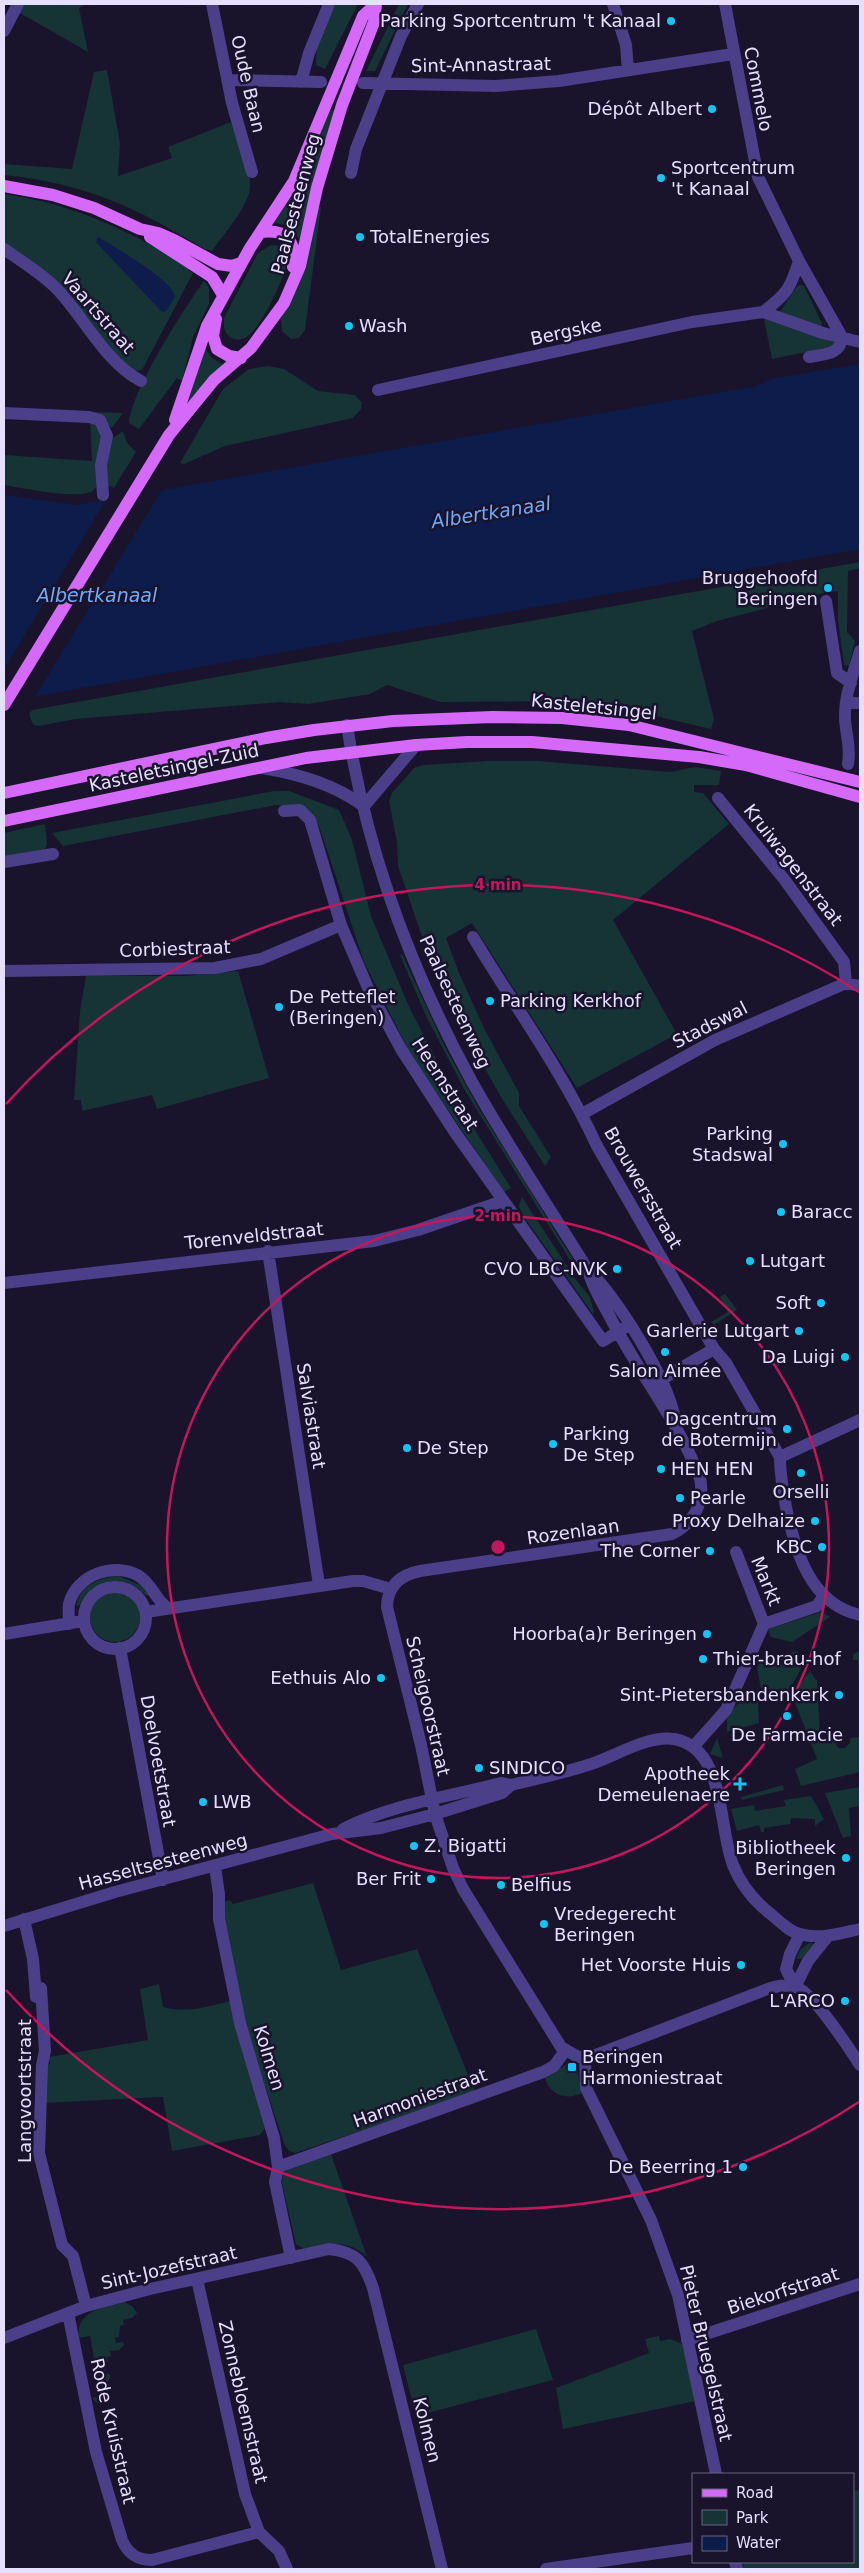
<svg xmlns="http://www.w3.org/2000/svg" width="864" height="2573" font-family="'DejaVu Sans',sans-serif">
	<rect width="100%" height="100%" fill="#1a132c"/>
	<path fill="#163336" d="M25 4H86L79 8 88 52 20 13Z
		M336 4H358L325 69 316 65C315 43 325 22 336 4Z
		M399 4H408L375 71H366Z
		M107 70 120 143 118 176 172 158 168 147 231 122C237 139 252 171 250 188 248 207 223 235 212 251L205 249C134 207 88 184 4 175V164L72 169 94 72Z
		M328 109 337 111 309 200 300 240 290 227 274 222 296 189Z
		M4 194C78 205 125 230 190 266L188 270 193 273 142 370 134 371 124 364 4 243Z
		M321 207 305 330 299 338 291 339 282 331 281 319 317 208Z
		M271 245 279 246 287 256C289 272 261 327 248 336 233 347 219 331 225 316L258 253Z
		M204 281 209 288V304L193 337 182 381 177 378 139 429 129 423C131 392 184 308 204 281Z
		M801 285 804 286 822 323 821 327 780 312 797 286Z
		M764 319 834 342 835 346 772 359Z
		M203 345 212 358 224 365 184 408Z
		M268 366 284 369 318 391 355 395 362 403 361 409 353 418 225 446 184 464 180 463 223 389 249 369Z
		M91 412 123 413 112 428Z
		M90 421 103 431 98 483C96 487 95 490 91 492 73 499 23 488 4 485V455L92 461Z
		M123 431 127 443 136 452 114 488 107 485 105 479 110 440Z
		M860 562V568L848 571 847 632 855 641 849 666 844 665 838 620V591L832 592 829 587 826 588 824 593 717 621 692 631 714 719 711 729 655 716 588 704 587 706 574 701 440 702 387 685 370 694 308 704 280 702 75 719 39 726 33 725 29 714 32 710Z
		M488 761H538L670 772 695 767 721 771 719 785H694V792L703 793 729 824 613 920 677 1034 577 1088 472 923 446 938 459 973 485 1030 519 1093V1106L551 1157 545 1166 501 1097 457 1019 428 954 398 866 397 842 389 801 392 793 414 768 423 765Z
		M274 791H289L339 810 352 840 371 916 410 1009 465 1114 511 1188 504 1192 412 1057 364 962 319 826C308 808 296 806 276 805L63 846 52 833Z
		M45 824 47 844 44 851 4 858V833Z
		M402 954 444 1045 478 1107 582 1274 580 1276 464 1089 426 1016 400 955Z
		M238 971 269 1078 157 1109 152 1095 82 1111 81 1100H74L80 1011 86 976H186Z
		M522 1197 576 1280 590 1297 594 1312 593 1314 522 1214 519 1206Z
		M725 1294 737 1310 714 1325 711 1322 728 1312 720 1297Z
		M119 1576 140 1585 149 1595 146 1596C124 1572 94 1578 79 1606L76 1605C81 1585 100 1577 119 1576Z
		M90 1617a25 25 0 1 1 50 0a25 25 0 1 1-50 0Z
		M821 1612 830 1617 792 1642 771 1637 768 1629Z
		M797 1651 804 1663C799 1672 793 1685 786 1693L762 1694 757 1668 760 1661Z
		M860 1651V1707L858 1660H853V1654Z
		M810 1671 817 1681 820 1738 833 1737 838 1748H845L850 1743V1738L860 1737V1772L801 1786 795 1769 817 1759 792 1695Z
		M745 1695 758 1702 759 1723 727 1732V1716Z
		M717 1738 723 1758 710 1754Z
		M783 1785 784 1790 742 1800 741 1797Z
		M860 1787V1806L849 1808 851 1836 843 1838 825 1793Z
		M811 1796 824 1819 815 1826V1819L791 1818 790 1824 764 1828V1832H761L759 1825 737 1831 731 1809 754 1805 755 1811 786 1806 784 1800Z
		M313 1883 341 1970 417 1949 475 2092 295 2153 289 2151 285 2146 244 2023 222 1914 224 1902 230 1900 233 1904Z
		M809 1943 817 1944 801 1959H796L800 1950Z
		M159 1984 163 2007C187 2014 208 2006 231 2001L265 2128 260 2135 172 2151 163 2097 44 2103 46 2065 50 2064 49 2057 148 2040 140 1989Z
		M568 2064 577 2071 582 2093C565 2101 550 2095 544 2076Z
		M331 2154 367 2257C347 2238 328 2244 304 2249L296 2244 282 2184 283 2174 286 2171Z
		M124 2302 132 2306 137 2313 132 2318 123 2320 124 2325 120 2326 119 2337 115 2338 116 2343 123 2342 124 2345 119 2350 110 2351 111 2356 107 2357 108 2362 104 2363 106 2373 111 2375 100 2401 97 2403 92 2398 101 2396 90 2336 79 2338C75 2310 104 2308 124 2302Z
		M536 2329 553 2380 416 2416 403 2365Z
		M659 2336 660 2341 670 2339 683 2344 696 2401 563 2429 556 2388 649 2353 645 2339Z
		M860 2490V2569H743L742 2562H853V2491Z"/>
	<path fill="#0d1c4a" d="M98 237C113 246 174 281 175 297L166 311 162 312 96 242Z
		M860 364V549L4 702V495L77 505 757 386 771 379Z"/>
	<path fill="#1a132c" d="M163 488 33 700 4 705V669L108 497Z"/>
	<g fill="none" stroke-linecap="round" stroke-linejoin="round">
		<path stroke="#4b3f89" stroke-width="12" d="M212 4 232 103 252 172
			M613 4 626 45 628 70
			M725 4 758 177 799 261C790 289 787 294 763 312
			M4 31 18 4
			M228 80 321 82
			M301 82 309 53 329 4
			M363 83 496 86 559 81 733 54
			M351 173 356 149 401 36 418 4
			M4 249C21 261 41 273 56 288 85 318 104 361 141 381
			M799 261 842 337C841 355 824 354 809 357
			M378 390 692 322 763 312 823 333 860 342
			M4 413 89 417 100 420 107 436 101 465 103 495
			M826 601 837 673 851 683
			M846 703H860
			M347 725C366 849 411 970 471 1080 507 1145 549 1207 588 1270 616 1295 671 1384 675 1421
			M848 764C851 746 846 736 845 719 844 696 854 672 860 651
			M262 768C299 774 333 784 364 806
			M718 798 784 879 844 962 846 983
			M364 806 416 745
			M284 811 300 810 310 820 341 925 368 988 401 1049 454 1131 603 1341 624 1328
			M4 862 53 854
			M473 937C515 1007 563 1072 597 1146L714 1349 726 1363 780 1457
			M4 971 215 968 261 959 341 925
			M582 1114 715 1040 846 983 860 986
			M268 1251 319 1585
			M588 1270C592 1287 601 1300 609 1315 637 1371 678 1420 700 1478 705 1502 694 1523 672 1534L420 1571C400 1575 387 1586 387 1607L421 1745 435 1814 453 1868 463 1889 561 2047 578 2057 593 2056 765 1990C775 1986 785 1984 796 1987 813 1993 849 2048 860 2065
			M4 1283 374 1241 418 1230 503 1201
			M655 1383 714 1349
			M780 1457C780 1474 783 1491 786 1507 795 1551 810 1604 860 1615
			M780 1457 860 1420
			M84 1618a31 31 0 1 1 62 0a31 31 0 1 1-62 0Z
			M146 1612 353 1581H363L391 1589
			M69 1624C69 1617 68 1610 69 1604 76 1575 114 1561 139 1576 153 1585 155 1600 168 1608
			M764 1624 817 1606 824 1595
			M4 1634 77 1622
			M120 1648 163 1880
			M693 1747 726 1710 764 1624 736 1552
			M343 1829C393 1804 448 1797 501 1783L511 1785
			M215 1867 219 1894V1919L240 2023 274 2138 278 2167 275 2182 291 2258
			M24 1919 33 1959 36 1997
			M4 1926 115 1892 332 1834 381 1828 435 1814 502 1793 511 1785C537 1779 563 1773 588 1765 614 1757 647 1735 674 1739 726 1748 718 1827 733 1865 741 1885 755 1902 772 1915 780 1922 790 1932 800 1934 820 1940 841 1933 860 1929
			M795 1987 808 1961 828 1936
			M795 1987 786 1969 790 1954 800 1934
			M41 1988 45 2051 42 2065 39 2153 62 2245 73 2256 86 2306
			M585 2057 586 2088 651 2220 678 2295 716 2474
			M278 2167 543 2072 554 2066 565 2051
			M197 2279 245 2494 259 2532
			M68 2313 96 2452 122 2540C128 2554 137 2560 152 2560L259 2532
			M4 2338 86 2306 150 2289 329 2249C357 2252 364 2262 373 2288L442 2569
			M687 2340 860 2284
			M259 2532 279 2551 287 2569
			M735 2562 737 2569
			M546 2569 693 2548"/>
		<path stroke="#d569fa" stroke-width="12" d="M4 186 53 195 94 208 140 229 158 233 174 240 218 264 232 266 241 263
			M261 232C287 229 297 241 293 267
			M150 237 212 277 223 295
			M216 319 213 336 217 349 229 356 241 358
			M175 420 207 326 250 248 294 181 363 16 376 4
			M4 705 169 435 214 380 251 348 284 303 300 266 317 188 342 105 374 22 376 4
			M4 793 266 738 314 730 393 721 492 717 562 718 629 725 860 782
			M4 821 306 758 416 745 467 742H532L699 757 746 765 860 797"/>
	</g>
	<g fill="none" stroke="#c2185b" stroke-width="2.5">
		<circle cx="498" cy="1547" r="331"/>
		<path d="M859 2102A662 662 0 0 1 6 1990M6 1104A662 662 0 0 1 859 992"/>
	</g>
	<g fill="#11c5f8" stroke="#1a132c" stroke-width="2">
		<circle cx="671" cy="21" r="5"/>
		<circle cx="712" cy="109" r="5"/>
		<circle cx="661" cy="178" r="5"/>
		<circle cx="360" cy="237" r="5"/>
		<circle cx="349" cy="326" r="5"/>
		<circle cx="828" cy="588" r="5"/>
		<circle cx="490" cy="1001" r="5"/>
		<circle cx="279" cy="1007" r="5"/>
		<circle cx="783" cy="1144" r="5"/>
		<circle cx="781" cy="1212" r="5"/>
		<circle cx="750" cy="1261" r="5"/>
		<circle cx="617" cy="1269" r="5"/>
		<circle cx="821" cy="1303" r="5"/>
		<circle cx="799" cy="1331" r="5"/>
		<circle cx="665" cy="1352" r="5"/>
		<circle cx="845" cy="1357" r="5"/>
		<circle cx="787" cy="1429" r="5"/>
		<circle cx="553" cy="1444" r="5"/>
		<circle cx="407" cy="1448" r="5"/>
		<circle cx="661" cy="1469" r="5"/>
		<circle cx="801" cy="1473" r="5"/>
		<circle cx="680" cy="1498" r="5"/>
		<circle cx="815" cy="1521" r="5"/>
		<circle cx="822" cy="1547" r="5"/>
		<circle cx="710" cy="1551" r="5"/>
		<circle cx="707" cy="1634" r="5"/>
		<circle cx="703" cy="1659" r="5"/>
		<circle cx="381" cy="1678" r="5"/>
		<circle cx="839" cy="1695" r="5"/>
		<circle cx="787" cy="1716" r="5"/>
		<circle cx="479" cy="1768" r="5"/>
		<path d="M737.5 1776.5h5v5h5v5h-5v5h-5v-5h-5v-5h5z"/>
		<circle cx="203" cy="1802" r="5"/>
		<circle cx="414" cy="1846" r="5"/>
		<circle cx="846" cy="1858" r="5"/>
		<circle cx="431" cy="1879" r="5"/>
		<circle cx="501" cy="1885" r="5"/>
		<circle cx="544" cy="1924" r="5"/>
		<circle cx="741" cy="1965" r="5"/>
		<circle cx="845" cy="2001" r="5"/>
		<rect x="567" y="2062" width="10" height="10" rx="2.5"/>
		<circle cx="743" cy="2167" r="5"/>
	</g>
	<g text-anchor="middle" stroke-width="5" stroke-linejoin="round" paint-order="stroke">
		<g font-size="18" fill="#e6dffe" stroke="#1a132c" text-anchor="end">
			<text x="661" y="27">Parking Sportcentrum 't Kanaal</text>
			<text x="702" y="115">Dépôt Albert</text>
			<text x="671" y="174" text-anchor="start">Sportcentrum<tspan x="671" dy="21">'t Kanaal</tspan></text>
			<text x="370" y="243" text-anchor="start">TotalEnergies</text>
			<text x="359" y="332" text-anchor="start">Wash</text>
			<text x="818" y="584">Bruggehoofd<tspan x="818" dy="21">Beringen</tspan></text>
			<text x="289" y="1003" text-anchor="start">De Petteflet<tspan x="289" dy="21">(Beringen)</tspan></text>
			<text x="500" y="1007" text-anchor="start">Parking Kerkhof</text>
			<text x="773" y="1140">Parking<tspan x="773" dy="21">Stadswal</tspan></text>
			<text x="791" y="1218" text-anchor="start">Baracc</text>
			<text x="760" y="1267" text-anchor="start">Lutgart</text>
			<text x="607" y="1275">CVO LBC-NVK</text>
			<text x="811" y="1309">Soft</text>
			<text x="789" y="1337">Garlerie Lutgart</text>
			<text x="835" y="1363">Da Luigi</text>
			<text x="665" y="1377" text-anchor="middle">Salon Aimée</text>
			<text x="777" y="1425">Dagcentrum<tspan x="777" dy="21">de Botermijn</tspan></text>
			<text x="563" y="1440" text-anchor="start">Parking<tspan x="563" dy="21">De Step</tspan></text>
			<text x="417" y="1454" text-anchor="start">De Step</text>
			<text x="671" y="1475" text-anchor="start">HEN HEN</text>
			<text x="801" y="1498" text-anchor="middle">Orselli</text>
			<text x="690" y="1504" text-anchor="start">Pearle</text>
			<text x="805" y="1527">Proxy Delhaize</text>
			<text x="812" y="1553">KBC</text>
			<text x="700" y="1557">The Corner</text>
			<text x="697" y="1640">Hoorba(a)r Beringen</text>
			<text x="713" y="1665" text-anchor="start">Thier-brau-hof</text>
			<text x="371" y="1684">Eethuis Alo</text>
			<text x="829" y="1701">Sint-Pietersbandenkerk</text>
			<text x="787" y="1741" text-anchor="middle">De Farmacie</text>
			<text x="489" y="1774" text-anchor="start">SINDICO</text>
			<text x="730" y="1780">Apotheek<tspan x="730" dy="21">Demeulenaere</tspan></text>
			<text x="213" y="1808" text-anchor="start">LWB</text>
			<text x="424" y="1852" text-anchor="start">Z. Bigatti</text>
			<text x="836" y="1854">Bibliotheek<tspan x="836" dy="21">Beringen</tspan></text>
			<text x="421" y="1885">Ber Frit</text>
			<text x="511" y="1891" text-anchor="start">Belfius</text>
			<text x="554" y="1920" text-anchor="start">Vredegerecht<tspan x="554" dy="21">Beringen</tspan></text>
			<text x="731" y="1971">Het Voorste Huis</text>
			<text x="835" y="2007">L'ARCO</text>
			<text x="582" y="2063" text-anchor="start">Beringen<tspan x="582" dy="21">Harmoniestraat</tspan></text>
			<text x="733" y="2173">De Beerring 1</text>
		</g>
		<g font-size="18" fill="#e6dffe" stroke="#1a132c">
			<text transform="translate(481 65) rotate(-1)" y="6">Sint-Annastraat</text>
			<text transform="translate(248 84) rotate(77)" y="6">Oude Baan</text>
			<text transform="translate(758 89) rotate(79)" y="6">Commelo</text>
			<text transform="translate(296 204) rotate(-75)" y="6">Paalsesteenweg</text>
			<text transform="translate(98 313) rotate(49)" y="6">Vaartstraat</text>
			<text transform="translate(566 332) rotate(-12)" y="6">Bergske</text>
			<text transform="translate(594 707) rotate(6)" y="6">Kasteletsingel</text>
			<text transform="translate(174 768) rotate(-12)" y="6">Kasteletsingel-Zuid</text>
			<text transform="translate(793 865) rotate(52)" y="6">Kruiwagenstraat</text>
			<text transform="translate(175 949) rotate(-2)" y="6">Corbiestraat</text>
			<text transform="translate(455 1002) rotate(65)" y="6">Paalsesteenweg</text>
			<text transform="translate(710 1025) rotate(-27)" y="6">Stadswal</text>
			<text transform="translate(445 1084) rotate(57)" y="6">Heemstraat</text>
			<text transform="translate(643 1188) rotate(60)" y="6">Brouwersstraat</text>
			<text transform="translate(254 1236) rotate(-6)" y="6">Torenveldstraat</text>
			<text transform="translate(311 1416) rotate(81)" y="6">Salviastraat</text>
			<text transform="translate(573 1532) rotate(-8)" y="6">Rozenlaan</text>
			<text transform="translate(766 1581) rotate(68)" y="6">Markt</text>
			<text transform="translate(428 1706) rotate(77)" y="6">Scheigoorstraat</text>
			<text transform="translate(158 1761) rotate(80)" y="6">Doelvoetstraat</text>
			<text transform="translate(163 1862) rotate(-15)" y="6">Hasseltsesteenweg</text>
			<text transform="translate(269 2058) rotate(73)" y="6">Kolmen</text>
			<text transform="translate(25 2091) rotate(-90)" y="6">Langvoortstraat</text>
			<text transform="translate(420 2098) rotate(-20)" y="6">Harmoniestraat</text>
			<text transform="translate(169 2268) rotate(-13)" y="6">Sint-Jozefstraat</text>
			<text transform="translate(783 2291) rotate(-18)" y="6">Biekorfstraat</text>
			<text transform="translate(706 2353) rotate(77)" y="6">Pieter Bruegelstraat</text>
			<text transform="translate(243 2402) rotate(77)" y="6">Zonnebloemstraat</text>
			<text transform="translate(427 2430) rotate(76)" y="6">Kolmen</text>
			<text transform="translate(113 2431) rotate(77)" y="6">Rode Kruisstraat</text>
		</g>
		<g font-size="19" font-style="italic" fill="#70aafb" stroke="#1a132c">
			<text transform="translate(491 512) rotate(-9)" y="7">Albertkanaal</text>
			<text x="97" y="602">Albertkanaal</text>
		</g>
	</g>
	<circle cx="498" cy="1547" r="8" fill="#c2185b" stroke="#1a132c" stroke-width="2.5"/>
	<g font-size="15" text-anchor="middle" font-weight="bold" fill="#c2185b" stroke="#1a132c" stroke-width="5" stroke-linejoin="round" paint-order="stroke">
		<text x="498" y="890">4 min</text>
		<text x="498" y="1221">2 min</text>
	</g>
	<rect width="864" height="2573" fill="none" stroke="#e6dffe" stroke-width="10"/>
	<rect x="692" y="2473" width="162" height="90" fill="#1a132c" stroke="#6c6580"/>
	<rect x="702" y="2489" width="25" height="8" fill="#d569fa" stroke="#6c6580"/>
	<text x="736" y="2498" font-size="15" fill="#e6dffe">Road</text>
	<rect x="702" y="2510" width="25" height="15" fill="#163336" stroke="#6c6580"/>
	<text x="736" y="2523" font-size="15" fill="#e6dffe">Park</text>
	<rect x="702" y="2536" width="25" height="15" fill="#0d1c4a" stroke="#6c6580"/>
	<text x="736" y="2548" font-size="15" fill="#e6dffe">Water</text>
</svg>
